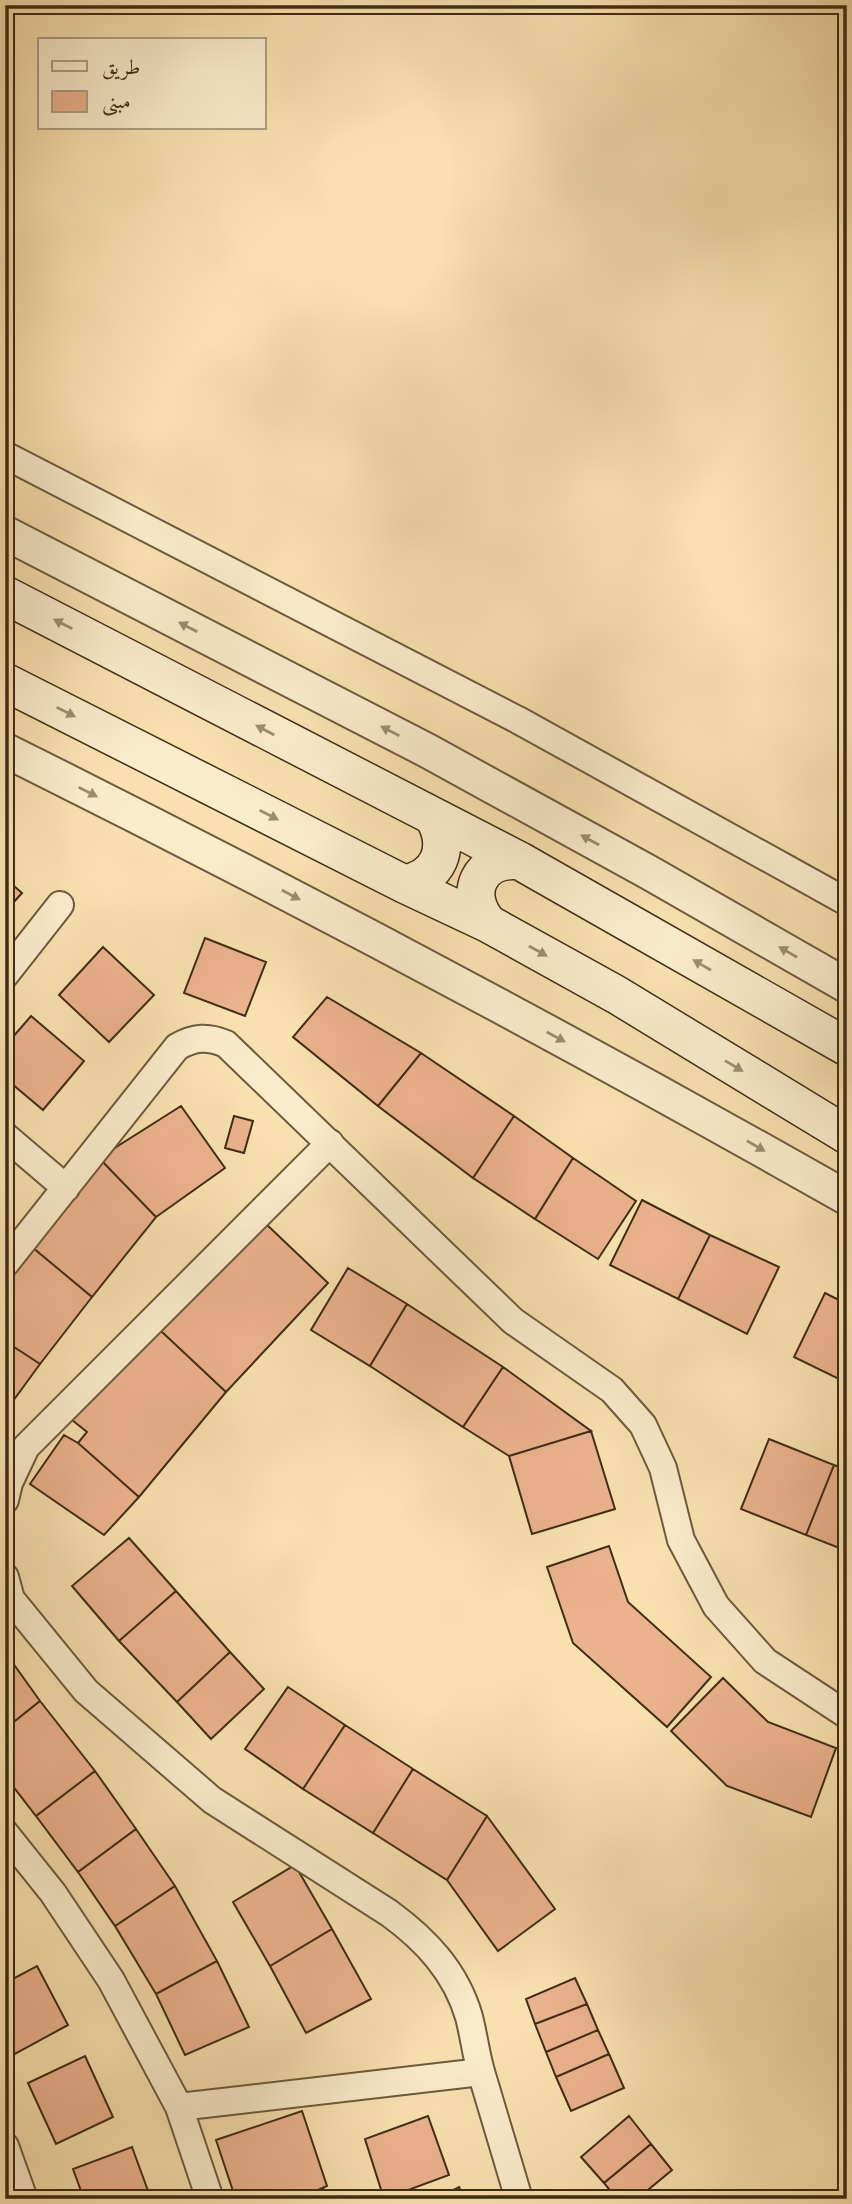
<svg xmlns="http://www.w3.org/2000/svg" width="852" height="2204" font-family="'IM FELL Great Primer',Amiri,serif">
	<rect width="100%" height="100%" fill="#f8e0af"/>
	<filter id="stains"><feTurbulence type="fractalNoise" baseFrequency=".00286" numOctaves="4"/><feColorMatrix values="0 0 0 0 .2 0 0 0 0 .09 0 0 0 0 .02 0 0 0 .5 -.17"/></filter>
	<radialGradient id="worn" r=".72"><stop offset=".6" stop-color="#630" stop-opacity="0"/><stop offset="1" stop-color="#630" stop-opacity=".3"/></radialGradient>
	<path fill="#ebb28e" stroke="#3f2d14" stroke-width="2" d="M5 878 22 893 5 912Z
		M205 938 266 962 245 1016 184 993Z
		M103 947 154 995 109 1042 59 995Z
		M327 997 421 1053 378 1106 293 1037Z
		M31 1016 84 1061 43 1110 5 1078V1046Z
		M421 1053 514 1116 473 1178 378 1106Z
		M181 1106 225 1168 156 1217 99 1158Z
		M234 1116 253 1121 244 1153 225 1148Z
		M514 1116 573 1158 535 1219 473 1178Z
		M99 1158 156 1217 92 1297 32 1247Z
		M573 1158 636 1201 598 1259 535 1219Z
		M642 1200 710 1235 678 1299 610 1265Z
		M264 1222 328 1283 226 1392 161 1331Z
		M710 1235 779 1267 747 1334 678 1299Z
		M32 1247 92 1297 40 1364 5 1341V1281Z
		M348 1268 407 1304 370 1366 311 1330Z
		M825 1293 847 1304V1383L794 1357Z
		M407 1304 503 1367 463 1427 370 1366Z
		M161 1331 226 1392 139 1497 78 1443 87 1432 72 1420Z
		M5 1341 40 1364 5 1412Z
		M503 1367 591 1431 509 1456 463 1427Z
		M591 1431 615 1509 532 1534 509 1456Z
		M64 1435 78 1443 139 1497 104 1535 30 1484Z
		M769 1439 834 1465 806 1535 741 1509Z
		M834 1465 847 1470V1551L806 1535Z
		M129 1538 176 1591 119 1641 72 1586Z
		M609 1546 628 1602 711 1677 667 1727 573 1643 547 1567Z
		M176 1591 230 1652 177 1702 119 1641Z
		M5 1652 40 1701 5 1729Z
		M230 1652 264 1689 211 1739 177 1702Z
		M723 1678 768 1722 836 1748 811 1817 727 1786 671 1731Z
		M288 1687 345 1725 303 1789 245 1749Z
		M40 1701 95 1771 36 1816 5 1776V1729Z
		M345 1725 413 1769 373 1833 303 1789Z
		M413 1769 487 1816 447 1880 373 1833Z
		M95 1771 136 1829 78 1872 36 1816Z
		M487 1816 555 1909 498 1951 447 1880Z
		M136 1829 175 1886 115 1926 78 1872Z
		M295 1865 332 1929 270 1966 233 1902Z
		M175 1886 217 1961 156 1994 115 1926Z
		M5 1927 14 1941 5 1947Z
		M332 1929 371 1999 306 2033 270 1966Z
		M217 1961 249 2027 185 2055 156 1994Z
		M37 1966 68 2025 13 2055 5 2041V1983Z
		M575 1978 587 2004 535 2024 526 1999Z
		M587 2004 598 2030 546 2052 535 2024Z
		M598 2030 609 2054 556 2077 546 2052Z
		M609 2054 624 2088 571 2111 556 2077Z
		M85 2056 113 2117 56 2144 28 2083Z
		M302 2111 327 2186 298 2199H248L243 2191H233L216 2140Z
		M428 2116 449 2175 384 2199 365 2139Z
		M629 2116 651 2144 604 2183 581 2157Z
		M651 2144 672 2170 637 2199H617L604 2183Z
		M132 2147 151 2199H84L73 2169Z
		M459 2187 465 2199H436Z
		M323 2188 328 2199H298Z"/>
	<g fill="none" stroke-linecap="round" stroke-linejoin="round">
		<defs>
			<path id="minor" d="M5 455 518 720 847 902
				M5 975 60 905
				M5 1136 66 1188
				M5 1264 177 1047C194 1037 208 1036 226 1044L513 1321 612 1390 643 1425 663 1468 681 1540 716 1606 765 1661 847 1715
				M5 1500 9 1483 26 1447 330 1143
				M5 1577 11 1599 86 1691 212 1800 389 1913C426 1940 456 1972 469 2017 474 2036 476 2056 482 2075 494 2116 507 2158 519 2199
				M5 1833 53 1893 111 1980 179 2107 210 2199
				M179 2107 481 2072
				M5 2146 24 2199"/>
			<path id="tertiary" d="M5 533 428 751 650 873 847 986
				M5 750C290 892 571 1041 847 1198"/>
			<path id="secondary" d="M5 595 520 861 847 1047
				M5 682 404 884 489 924 617 995 847 1135
				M404 884C439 878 451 848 434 818
				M489 924C462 895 479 856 520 861"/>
		</defs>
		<use href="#minor" stroke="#6d5a3b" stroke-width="30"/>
		<use href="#tertiary" stroke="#6d5a3b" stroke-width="37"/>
		<use href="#secondary" stroke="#3f2d14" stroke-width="40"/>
		<use href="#minor" stroke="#faebcb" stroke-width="26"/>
		<use href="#tertiary" stroke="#faebcb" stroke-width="33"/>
		<use href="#secondary" stroke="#faebcb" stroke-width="37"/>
	</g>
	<defs><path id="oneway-solid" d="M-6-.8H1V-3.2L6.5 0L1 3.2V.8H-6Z" transform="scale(1.75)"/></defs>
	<g fill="#9c8c70">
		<use href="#oneway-solid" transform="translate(63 624) rotate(-153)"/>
		<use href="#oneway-solid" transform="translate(188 627) rotate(-153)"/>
		<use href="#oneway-solid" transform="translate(66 712) rotate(27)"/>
		<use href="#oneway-solid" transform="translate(265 730) rotate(-152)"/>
		<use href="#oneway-solid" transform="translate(390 731) rotate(-153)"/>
		<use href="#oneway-solid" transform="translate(88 792) rotate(27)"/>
		<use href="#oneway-solid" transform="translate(269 815) rotate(27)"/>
		<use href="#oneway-solid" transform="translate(590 840) rotate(-151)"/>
		<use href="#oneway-solid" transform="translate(291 895) rotate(28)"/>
		<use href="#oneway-solid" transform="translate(538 951) rotate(29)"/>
		<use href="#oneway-solid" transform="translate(788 952) rotate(-150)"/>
		<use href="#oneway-solid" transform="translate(702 965) rotate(-150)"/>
		<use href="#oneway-solid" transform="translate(556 1037) rotate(28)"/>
		<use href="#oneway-solid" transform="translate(734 1066) rotate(31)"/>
		<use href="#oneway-solid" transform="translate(756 1146) rotate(30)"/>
	</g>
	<rect width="852" height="2204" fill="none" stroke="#f8e0af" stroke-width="28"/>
	<rect x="7" y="7" width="838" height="2190" fill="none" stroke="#3f2d14" stroke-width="3.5"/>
	<rect x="14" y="14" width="824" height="2176" fill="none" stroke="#3f2d14" stroke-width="2"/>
	<rect x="38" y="38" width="228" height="91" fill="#faebcb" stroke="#af9f82" stroke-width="2"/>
	<rect x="52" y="61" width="35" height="10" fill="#faebcb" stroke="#af9f82" stroke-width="2"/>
	<text x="102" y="74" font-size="21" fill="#3f2d14">طريق</text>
	<rect x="52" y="91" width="35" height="21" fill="#ebb28e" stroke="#af9f82" stroke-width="2"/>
	<text x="102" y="108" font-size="21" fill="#3f2d14">مبنى</text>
	<rect width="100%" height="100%" filter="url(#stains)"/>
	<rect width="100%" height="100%" fill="url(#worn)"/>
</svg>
